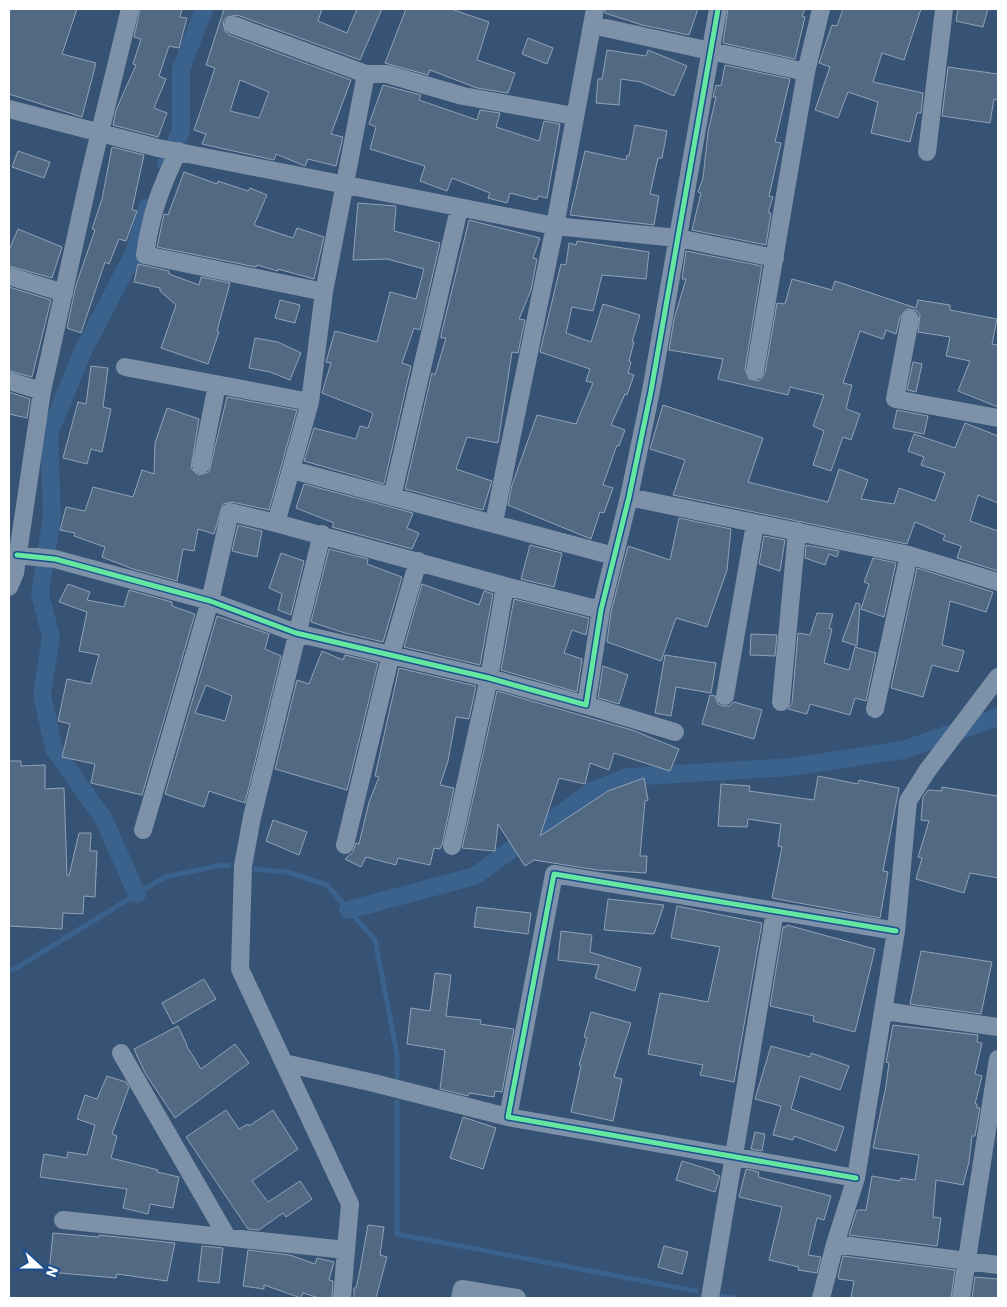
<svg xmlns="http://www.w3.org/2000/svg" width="1007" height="1307" font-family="'IBM Plex Sans',sans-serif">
	<rect width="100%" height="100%" fill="#365274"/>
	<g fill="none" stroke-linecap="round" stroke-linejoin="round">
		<path stroke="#3b618d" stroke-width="5" d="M255 869 287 872 327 885 375 940 397 1054V1077
			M9 970 16 968 165 877 222 865 229 866
			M397 1102V1234L696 1291
			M722 1296 735 1298"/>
		<path stroke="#3b618d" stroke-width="18" d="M166 163 181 131V69L204 9
			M137 894 103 818 54 749 42 695 51 637 40 594 52 516 49 434 82 353 135 251 147 208
			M348 910 475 876 592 791 628 777 791 767 903 750 998 717"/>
	</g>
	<path fill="#526984" stroke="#92a2b6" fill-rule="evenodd" d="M9 9H77L62 54 96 63 82 117 9 94Z
		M140 9H182L180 17 187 18 179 48 169 46 159 76 166 79 154 108 167 113 158 137 113 125 116 110 136 65 133 64 141 39 134 37Z
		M224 9H322L318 21 347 33 357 9H382L360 60 237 15 227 17 223 22 225 31 229 35 351 80 331 134 343 137 336 166 308 159 305 166 276 154 274 160 202 144 206 134 194 130 215 68 206 65ZM240 80 269 92 259 118 230 111Z
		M406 9H451L489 22 477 60 515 73 508 93 477 88 430 70 428 75 385 63Z
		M605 9H698L689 35 642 25 605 13Z
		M728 9H805L802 16 805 17 795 59 723 43Z
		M843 9H921L904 60 882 53 873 82 923 93 921 113H917L910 142 871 133 878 102 848 92 838 118 815 110 830 67 819 63 832 25 837 26Z
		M958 9H988L983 27 956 21Z
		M528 38 553 48 547 64 522 54Z
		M607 50 646 56 648 50 687 66 674 96 641 82 621 79 619 105 596 103 598 79H602Z
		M725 65 790 79 775 142 781 143 769 196 773 197 768 213H771L766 245 692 230 701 193 698 192 703 178 708 132 716 97H713L716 85 721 86Z
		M948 67 998 74V100L994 99 990 123 942 116Z
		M383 85 421 95 419 100 477 120 480 110 500 113 496 127 539 141 544 121 560 124 547 198 538 196 537 200 510 193 507 203 488 198 490 193 452 178 447 191 420 181 425 166 370 149 376 127 369 124Z
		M635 125 667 131 662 158H658L650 194 659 196 654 225 570 215 585 151 626 160 627 155 629 156Z
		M112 147 144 155 132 210 137 211 126 241 119 239 109 264 105 262 81 333 67 328 76 285 95 230 92 229 102 199Z
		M18 151 50 162 44 178 12 167Z
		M184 172 217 184 218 181 248 191 250 188 267 195 254 225 293 238 297 228 324 237 314 279 278 269V271L257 265 256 267 157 247 164 214 168 215Z
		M358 203 396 206 394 231 440 243 420 330 414 328 402 363 411 366 384 484 304 461 314 428 356 439 360 426 368 428 373 413 322 393 331 363 326 362 335 331 377 342 390 292 416 299 424 269 387 259 353 260Z
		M469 220 540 238 533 258 537 259 531 290 519 319 525 320 518 353 512 352 498 443 467 437 456 469 492 481 483 510 405 489 432 373 435 375 446 338H441V335Z
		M18 229 62 247 52 278 9 266V250Z
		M577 241 649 252 646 279 602 275 593 311 572 307 566 333 591 342 603 304 640 315 632 342H634L629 361 631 362 628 373 634 375 627 395 625 394 611 425 625 430 619 446 617 445 603 485 613 488 604 513 600 512 591 539 508 505 512 485 537 415 576 424 593 383 586 381 590 369 540 352 561 264 566 265 569 243 576 245Z
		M686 251 762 266 745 369 749 379 759 381 765 373 777 303 785 304 792 279 832 290 835 281 916 308 918 300 950 305V310L997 319 992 344 998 345V407L958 391 970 361 946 356 950 337 918 332 920 315 917 311 907 309 900 317 896 334 886 330 883 339 860 331 843 383 852 385 846 409 860 414 851 440 843 437 831 471 813 465 824 431 813 426 824 395 790 387 788 395 718 379 723 359 669 350 674 319 686 279H682Z
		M138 264 169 271V274L199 285 201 277 230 283 217 331 219 332 208 364 161 348 176 305 160 291V288L134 282Z
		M9 287 51 300 32 377 9 371Z
		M280 300 300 305 295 323 275 318Z
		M255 338 278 342 301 353 290 380 270 372 249 368Z
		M913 362 922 364 916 392 907 390Z
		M91 366 108 368 103 407 111 409 102 452 91 449 87 464 63 458 78 402 86 404Z
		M9 392 30 399 27 418 9 414Z
		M227 397 297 410 269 510 232 502 223 504 214 534 198 529 194 551 183 549 177 581 133 569 102 557 105 547 74 536 75 533 60 530 66 507 85 511 93 487 133 497 142 470 154 474 155 443 167 408 199 419 191 468 198 475 209 472Z
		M663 405 763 438 748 482 828 502 839 469 868 480 861 499 894 504 899 488 935 501 945 473 921 465 924 457 908 451 914 434 955 448 965 423 998 436V503L978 495 970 521 998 531V571L957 558 961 546 943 540 945 535 915 522 907 544 673 495 685 460 650 449Z
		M897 410 928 416 924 434 893 428Z
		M304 484 413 513 407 528 419 533 412 549 332 527 334 523 296 508Z
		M679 518 731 529 727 570 707 627 676 618 661 661 607 642 611 612 628 546 670 560Z
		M238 525 262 531 257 557 232 551Z
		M764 536 785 540 780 571 759 564Z
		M530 545 562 553 554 587 521 579Z
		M806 545 839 551 837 557 829 554 825 565 805 558Z
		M329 549 368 559 367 564 402 577 383 642 345 633 311 622Z
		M281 553 304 561 291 615 278 610 282 594 269 588Z
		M873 558 896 563 884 617 861 609 869 584 864 582Z
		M917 568 993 592 986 612 950 601 942 645 964 651 958 672 932 665 923 697 891 688Z
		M68 584 90 592 87 600 124 607 129 590 172 602V606L195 614 142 795 91 783 95 764 62 757 70 724 58 721 67 679 91 684 99 655 79 651 87 612 59 602Z
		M422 584 479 605 484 591 493 594 480 665 404 647Z
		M514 599 589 618 586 635 572 630 564 653 582 659 577 692 501 670Z
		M856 603 860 604 857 646 842 641Z
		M817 613 833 614 829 628 832 629 824 663 849 670 855 647 876 653 866 701 855 698 850 715 810 704 807 714 788 709 792 703 798 633 810 635Z
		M217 616 269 634 265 649 281 656 245 803 209 791 204 807 165 794ZM206 685 232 696 225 721 195 713Z
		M751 634 777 635 775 656 750 655Z
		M322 651 343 660 345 655 378 663 347 790 275 769 297 680 309 684Z
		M665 655 716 663 711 693 676 687 671 716 655 713Z
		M603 666 628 675 619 704 598 698Z
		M399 668 476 686 469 719 456 717 448 761 440 785 454 788 442 845 440 849 434 848 430 865 398 858 396 865 366 857 361 867 345 859 353 852 356 843 359 844 369 802 379 777 375 776Z
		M497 691 632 730 679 749 670 771 614 753 609 770 590 763 585 784 559 778 540 836 608 791 644 778 648 800 645 801 640 856H647L646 873 597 870 534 860 525 866 498 824 495 851 462 848Z
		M710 695 715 696 718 704 723 706H729L734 702 762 710 754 739 702 724Z
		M9 761H21V766L45 765V789L64 788 67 875 69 876 79 833H91L90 851H97L95 897 84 896 83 914 63 913 62 929 9 926Z
		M818 776 858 784 859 780 899 788 883 871 888 872 880 918 772 898 782 847 778 846 781 824 748 819 747 827 718 826 721 784 750 786 749 791 814 800Z
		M942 787 998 796V878L970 873 964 893 916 879 922 858 918 857 929 821 921 820 923 797 928 790 942 791Z
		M273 820 307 832 299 855 266 841Z
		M608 899 664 905 654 934 604 930Z
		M677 906 762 923 734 1082 700 1075 703 1065 648 1054 660 993 708 1002 720 947 671 938Z
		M477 907 531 913 528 934 474 927Z
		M787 925 875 949 855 1032 813 1021 814 1016 770 1006 783 927H786Z
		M561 931 592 935 590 952 641 968 635 991 595 978 599 965 558 960Z
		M921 951 992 962 981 1014 910 1004Z
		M435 973 451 975 446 1016 481 1020 480 1024 514 1029 502 1092 495 1091 494 1097 469 1093 468 1096 440 1089 445 1050 407 1044 411 1008 430 1011Z
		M204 979 216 999 173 1024 162 1003Z
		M591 1012 631 1023 614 1077 622 1079 613 1121 571 1112 581 1066 579 1065 587 1038 584 1037Z
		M893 1025 978 1035 977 1042 982 1043 975 1074 982 1076 975 1104H977V1108H980L975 1136H972L969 1162 963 1185 936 1180 933 1217 941 1218 937 1246 849 1235 857 1210H866L872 1176 900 1181 901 1178 915 1180 919 1155 873 1148 886 1086 889 1063 886 1062Z
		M178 1026 187 1045H186L201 1069 235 1044 249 1063 175 1118 145 1073 134 1049Z
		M771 1046 810 1057 811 1053 849 1066 840 1090 800 1076 791 1109 844 1127 836 1151 794 1136 793 1140 773 1135 781 1106 755 1099Z
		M107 1076 126 1082 129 1087 112 1134 117 1136 111 1158 158 1170 157 1172 179 1177 173 1208 150 1204 148 1214 123 1208 127 1189 40 1177 44 1154 67 1158 68 1152 87 1155 95 1125 77 1119 85 1095 97 1099Z
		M226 1110 239 1129 248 1124 249 1126 273 1110 298 1149 252 1181 268 1202 300 1181 312 1199 286 1217 283 1213 259 1230 248 1229 186 1137Z
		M463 1117 496 1128 483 1169 450 1158Z
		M755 1132 765 1134 762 1151 751 1149Z
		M682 1161 714 1171V1174L720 1176 715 1192 676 1180Z
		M746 1169 759 1172 758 1177 831 1196 824 1220 817 1218 808 1255 821 1257 817 1273 798 1270 799 1267 769 1260 782 1207 739 1197Z
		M368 1225 384 1227 380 1255 387 1257 376 1298H354V1288H356L359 1275Z
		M53 1233 99 1237V1235L175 1243 167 1281 117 1274 116 1278 49 1272Z
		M202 1246 223 1248 219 1283 198 1281Z
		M664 1246 688 1252 682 1274 658 1267Z
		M248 1250 290 1255 315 1264 317 1258 334 1262 329 1280 333 1281 332 1298H319L303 1293 301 1298 264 1285V1289L243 1286Z
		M843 1256 955 1270 951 1298H851L854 1281 839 1279 838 1276Z
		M975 1277 998 1279V1298H972Z"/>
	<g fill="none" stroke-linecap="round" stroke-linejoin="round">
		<path stroke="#7d92a8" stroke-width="18" d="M233 25 366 74H387L463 96 574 116
			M592 25 806 72
			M9 109 158 148 555 226 595 9
			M178 151C160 189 151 213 145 255L324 292
			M927 152 944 9
			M9 276 64 293
			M910 319 895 399 998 418
			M125 367 310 402
			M755 371 806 72 821 9
			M9 381 42 391
			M201 465 217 385
			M292 470 614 556
			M392 497 459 209
			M629 497 909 555 998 582
			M494 522 555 226 678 238 775 258
			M276 523 505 586 601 610
			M322 534 252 817 243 866 240 969 350 1204 346 1250
			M17 555 55 559 210 601 296 633 489 678 586 705 601 610 629 497 651 391 718 9
			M9 587 15 573 42 391 90 173 130 9
			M725 696 755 524
			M781 702 797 531
			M586 705 675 732
			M875 709 909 555
			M143 830 210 601 230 512 276 523 310 402 324 292 366 74
			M345 845 391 654 418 561
			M452 846 489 678 505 586
			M884 1011 998 1027
			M121 1053 227 1237
			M284 1063 374 1083 508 1117
			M856 1178 508 1117 554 874 896 931
			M63 1220 346 1250 342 1298
			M835 1244 998 1265
			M460 1298 462 1289 517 1298
			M710 1298 775 911
			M821 1298 835 1244 856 1178 896 931 908 801 927 771 998 677
			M961 1298 998 1059"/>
		<defs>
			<path id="cycleway" d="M17 555 55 559 210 601 296 633 489 678 586 705 601 610 629 497 651 391 718 9
				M856 1178 508 1117 554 874 896 931"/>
		</defs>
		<use href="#cycleway" stroke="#1b4f8f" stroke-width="8"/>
		<use href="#cycleway" stroke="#66e7a1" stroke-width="5"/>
	</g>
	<rect width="1007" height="1307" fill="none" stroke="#ffffff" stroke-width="20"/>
	<g transform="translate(40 1267) rotate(111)" stroke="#1b4f8f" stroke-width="4" paint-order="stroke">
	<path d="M0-4L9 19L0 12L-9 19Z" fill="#ffffff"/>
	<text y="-8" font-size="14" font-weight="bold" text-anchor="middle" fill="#ffffff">N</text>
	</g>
</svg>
